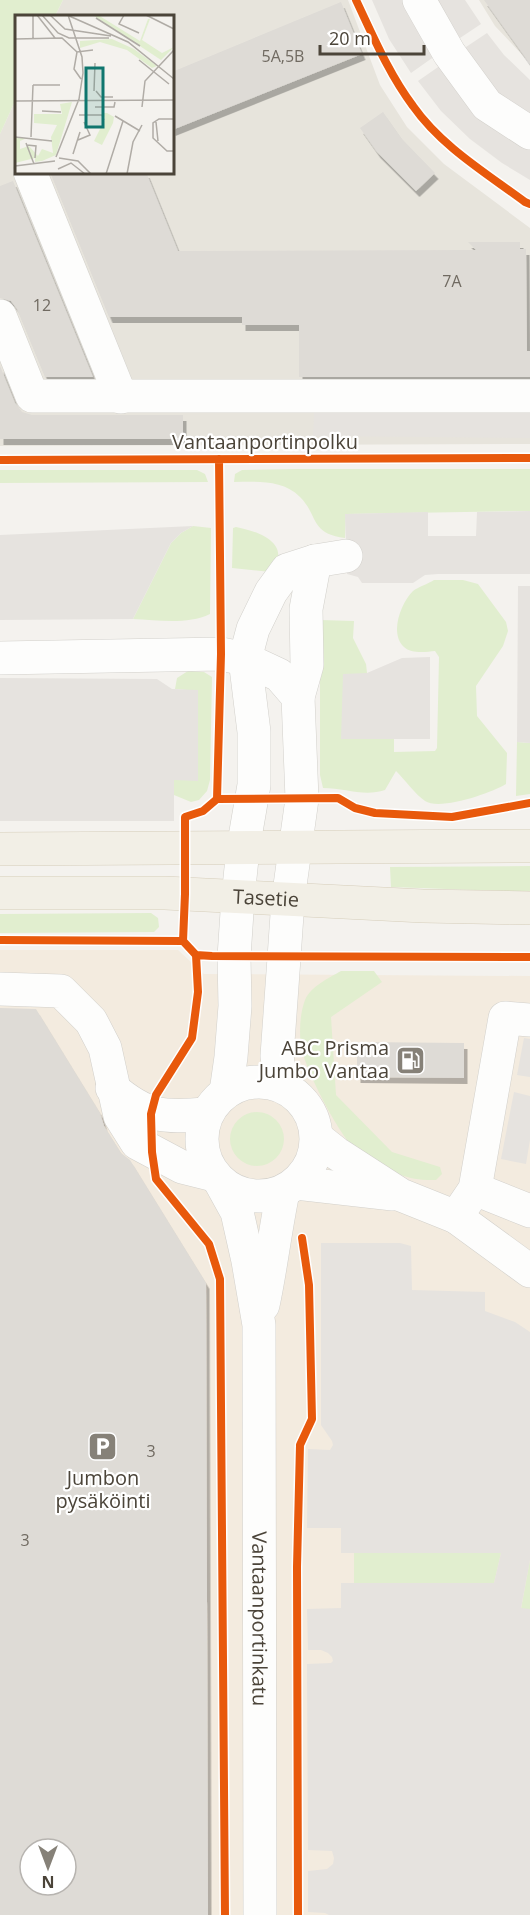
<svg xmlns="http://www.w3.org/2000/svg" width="530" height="1915" font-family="'Open Sans',sans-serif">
	<defs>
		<filter id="shadow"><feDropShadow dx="3.5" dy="6" stdDeviation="0" flood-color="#0004"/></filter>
	</defs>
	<rect width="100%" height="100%" fill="#f4f2ee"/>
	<path fill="#e7e4dc" d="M63 0H348L380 85 407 127 444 164 530 228V444L0 446V134L16 99V172H172V16H55Z
		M479 0H530V63L495 26Z"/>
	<path fill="#f3ebdf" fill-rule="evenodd" d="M0 950H178L204 974 530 976V1915H0ZM30 1849H66V1885H30Z"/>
	<path fill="#e1eecf" d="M0 0H63L55 16H16V99L0 134Z
		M298 469H530V511L346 514 345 538C309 533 319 516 300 497 282 479 256 482 234 482L235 474 242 470Z
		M0 470H197L205 474 208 482 0 483Z
		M193 526 211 528 210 614C187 625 158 620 133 619L171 543 181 533Z
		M236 527C251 530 282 538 278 559 277 563 273 568 271 572L232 568 233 528Z
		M434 580H463L478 584 506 622 508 631 503 646 476 686 477 716 507 753 506 784C491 793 440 811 425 801 415 794 405 780 396 771L385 790C364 797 345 788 323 788L320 775V620L354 621 353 638 366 664 367 673 341 738 394 739V752L435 751 437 748 439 657 435 651C426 652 411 654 404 647 389 633 401 603 413 591 418 587 428 584 434 580Z
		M188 671 204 672 212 677 210 780 207 791 199 800 191 802 174 795V780H198V691L175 689 177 678Z
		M517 742 530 743V794L516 796Z
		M530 866V892L391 887 390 867Z
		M151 913 158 918 159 927 154 932 0 933V914Z
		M341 971H374L382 982 331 1017 336 1095 392 1152 440 1167 442 1174 436 1180C408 1181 395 1173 372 1160 367 1157 360 1154 356 1150 340 1137 303 1066 301 1045 299 1031 300 1013 305 1000 311 986 329 978 341 971Z
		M230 1139a27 27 0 1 1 54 0a27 27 0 1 1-54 0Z
		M354 1553H501L494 1583H354Z
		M530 1560V1609H521Z"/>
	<path fill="#e6e3df" d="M372 0H465L481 24 457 40 463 49 487 33 504 55 530 80V180L502 163 470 139 441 111 418 81 441 65 435 56 411 73 389 39Z
		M315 396H530V438L313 436Z
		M530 511V574H438L425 575 413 583H362L358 577 347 574 345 514 428 512V536H476L477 512Z
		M193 526 181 533 171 543 133 619 0 620V535Z
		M518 586H530V743L517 742Z
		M430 657V739H341L343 674 367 673 402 658Z
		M0 678 157 679 172 689 198 690V781L174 780V821H0Z
		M524 1038 530 1039V1077L517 1075Z
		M514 1092 530 1096V1140L526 1164 501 1159Z
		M321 1243H400L411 1246 412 1290 485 1292V1311L515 1322 530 1332V1560L521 1608 530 1609V1915H329L325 1913 308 1912V1871L327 1869 333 1864 334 1858 332 1851 308 1850 307 1664 331 1663 333 1661 332 1657 328 1653 321 1650H308L307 1609 341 1608V1583H494L501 1553H341V1528H307L308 1449 330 1450 333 1445 332 1441 321 1425Z"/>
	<path fill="#dedbd6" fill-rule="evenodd" filter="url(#shadow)" d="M484 0H530V64Z
		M341 2 362 54 172 130V72Z
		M383 112 402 139 435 173 416 191 377 152 360 128Z
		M50 172H146L178 251 476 250 468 242H520V249H526L527 351H530V377H299V325H242V317H109Z
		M13 181 93 377H45L17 309 11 301 0 298V186Z
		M0 366 15 403 22 412 32 415H183V439H0Z
		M0 1008 36 1009 100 1113 104 1126 121 1153 130 1160 206 1283 208 1915H0ZM30 1849H66V1885H30Z
		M357 1042 464 1043V1078L357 1077Z"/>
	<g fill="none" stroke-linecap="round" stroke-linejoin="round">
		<defs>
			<g id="minor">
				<path d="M419 0 449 53 487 105 530 133"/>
				<path d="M30 172 121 397"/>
				<path d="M0 316 32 396H530"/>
				<path d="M0 658 221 654 245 659 279 675 298 697 302 799 288 900 284 958 277 1056 281 1085"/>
				<path d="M298 697 307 665 306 609 315 561"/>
				<path d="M0 989 61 991 91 1021 105 1048 120 1116 137 1143 182 1167 214 1175"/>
				<circle cx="259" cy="1139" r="57"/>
				<path d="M112 1088C146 1117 163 1118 206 1114"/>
				<path d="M226 1092 231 1057 235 1006 234 957 238 897 243 849 254 785V732L245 659 253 629 271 592 287 570 315 561 346 556"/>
				<path d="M317 1138 336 1153 401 1195 456 1217 530 1271"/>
				<path id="s1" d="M221 1183 237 1212 248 1261 259 1325 260 1915"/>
				<path d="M296 1183 393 1194"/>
				<path d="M475 1189 530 1211"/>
				<path d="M456 1217 475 1189 505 1018 530 1020"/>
				<path d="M263 1305C271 1268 275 1230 283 1192"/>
			</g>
			<g id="major">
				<path d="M0 849 530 846"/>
				<path id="s2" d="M0 893H165L423 906 530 908"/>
			</g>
		</defs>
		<use href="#minor" stroke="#d2d0cb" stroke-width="34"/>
		<use href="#major" stroke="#d6cebb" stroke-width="34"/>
		<use href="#minor" stroke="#fdfdfc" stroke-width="33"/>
		<use href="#major" stroke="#f2efe6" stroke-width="33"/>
		<defs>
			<path id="cycleway" d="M356 0C373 36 389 74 413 106 441 146 486 173 525 202L530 204
				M0 460 530 458
				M217 799 221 654 219 459
				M0 940 183 941 196 955 212 956 530 957
				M183 941 185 894V817L203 811 217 799 338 798 355 808 375 813 452 817 530 803
				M196 955 198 992 192 1038 156 1095 151 1114 152 1152 156 1179 209 1244 220 1279 225 1915
				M298 1915 297 1567 300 1445 312 1419 309 1285 302 1238"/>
		</defs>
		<use href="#cycleway" stroke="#fff" stroke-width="11"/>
		<use href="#cycleway" stroke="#e8590c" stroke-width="8"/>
	</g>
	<defs>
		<symbol id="fuel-square" viewBox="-11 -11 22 22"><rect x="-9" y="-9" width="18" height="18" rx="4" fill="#868178" stroke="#fff"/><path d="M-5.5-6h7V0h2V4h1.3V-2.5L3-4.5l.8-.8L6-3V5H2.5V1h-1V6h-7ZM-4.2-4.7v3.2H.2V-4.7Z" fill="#fff"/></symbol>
		<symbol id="parking-square" viewBox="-11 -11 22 22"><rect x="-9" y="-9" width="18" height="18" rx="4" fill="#868178" stroke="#fff"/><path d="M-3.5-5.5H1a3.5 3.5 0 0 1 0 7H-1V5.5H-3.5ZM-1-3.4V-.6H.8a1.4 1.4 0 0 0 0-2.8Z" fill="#fff"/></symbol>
	</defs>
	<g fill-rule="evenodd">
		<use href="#fuel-square" x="394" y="1044" width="33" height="33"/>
		<use href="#parking-square" x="86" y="1430" width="33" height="33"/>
	</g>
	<g text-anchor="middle" stroke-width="4.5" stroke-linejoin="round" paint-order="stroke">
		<g font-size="16" fill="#706a61">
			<text x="283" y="62">5A,5B</text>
			<text x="452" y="287">7A</text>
			<text x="42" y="311">12</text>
			<text x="151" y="1457">3</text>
			<text x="25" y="1546">3</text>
		</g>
		<g font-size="20" fill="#4b4439" stroke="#fff">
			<text x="265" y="449">Vantaanportinpolku</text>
			<text dy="7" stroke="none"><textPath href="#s2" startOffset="266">Tasetie</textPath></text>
			<text dy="7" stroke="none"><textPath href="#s1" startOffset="442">Vantaanportinkatu</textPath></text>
		</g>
		<g font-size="20" fill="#4b4439" stroke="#fff" text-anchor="end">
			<text x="389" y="1055">ABC Prisma<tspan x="389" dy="23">Jumbo Vantaa</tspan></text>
			<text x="103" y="1485" text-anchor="middle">Jumbon<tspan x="103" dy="23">pysäköinti</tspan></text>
		</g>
	</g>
	<g transform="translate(15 15)">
		<rect width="159" height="159" fill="#f4f2ee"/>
		<path d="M78 0H83L125 26 133 4H135L127 25 147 38 159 32 146 45ZM97 24 119 34 142 51 137 53 112 35 85 27 65 33V26ZM57 87 41 140 27 146 20 147V143L0 148V123H12L5 126V134L14 131 23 141 27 134 38 138 36 122 42 110 19 108V99H47L45 89ZM95 93 92 98 99 102 98 108 87 130 79 126 90 104 88 98H81H92Z" fill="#e1eecf"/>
		<path fill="none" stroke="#b0aca6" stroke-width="1.5" d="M18 0V23M22 0 40 23M27 0 43 18 54 23H94M35 0 50 14 96 21M52 0 113 27 159 64M109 0 104 9 124 18M131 0 159 14M81 3 125 31M0 24 47 23 62 37 78 35M62 37 59 54 66 64M124 45 154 69M18 70H45M79 76 80 48M81 76 86 82H98M0 86 159 85M80 92H99L100 87M127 92 130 66 159 35M27 96 46 97M64 100H87L89 105M100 101 125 116M159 104H144L138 108V123L152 136H159M141 107 143 126M0 122 37 126M16 122 18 70M63 125 75 120 69 107M11 128 19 149M12 130 21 131 20 143M58 139 65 117M41 142 64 84 68 58 67 42 53 0M44 143 63 146 76 159M0 151 40 146M43 154 56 148 70 159M91 159 108 106M112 159 118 127 127 110"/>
		<path fill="#0f766e" fill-opacity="0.15" stroke="#0f766e" stroke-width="3" d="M71 53H88V112H71Z"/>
		<rect width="159" height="159" fill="none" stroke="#4b4439" stroke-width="3"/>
	</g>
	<g transform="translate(48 1867) rotate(180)"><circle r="28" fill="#ffffff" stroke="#b7b4b0" stroke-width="1.5"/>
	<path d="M0-4.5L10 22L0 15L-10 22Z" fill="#868178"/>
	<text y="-9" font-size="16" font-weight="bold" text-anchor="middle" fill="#4b4439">N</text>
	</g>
	<path d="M320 45v9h104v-9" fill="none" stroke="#4b4439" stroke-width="3"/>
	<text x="329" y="45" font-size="18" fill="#4b4439" stroke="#ffffff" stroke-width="4.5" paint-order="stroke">20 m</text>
</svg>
